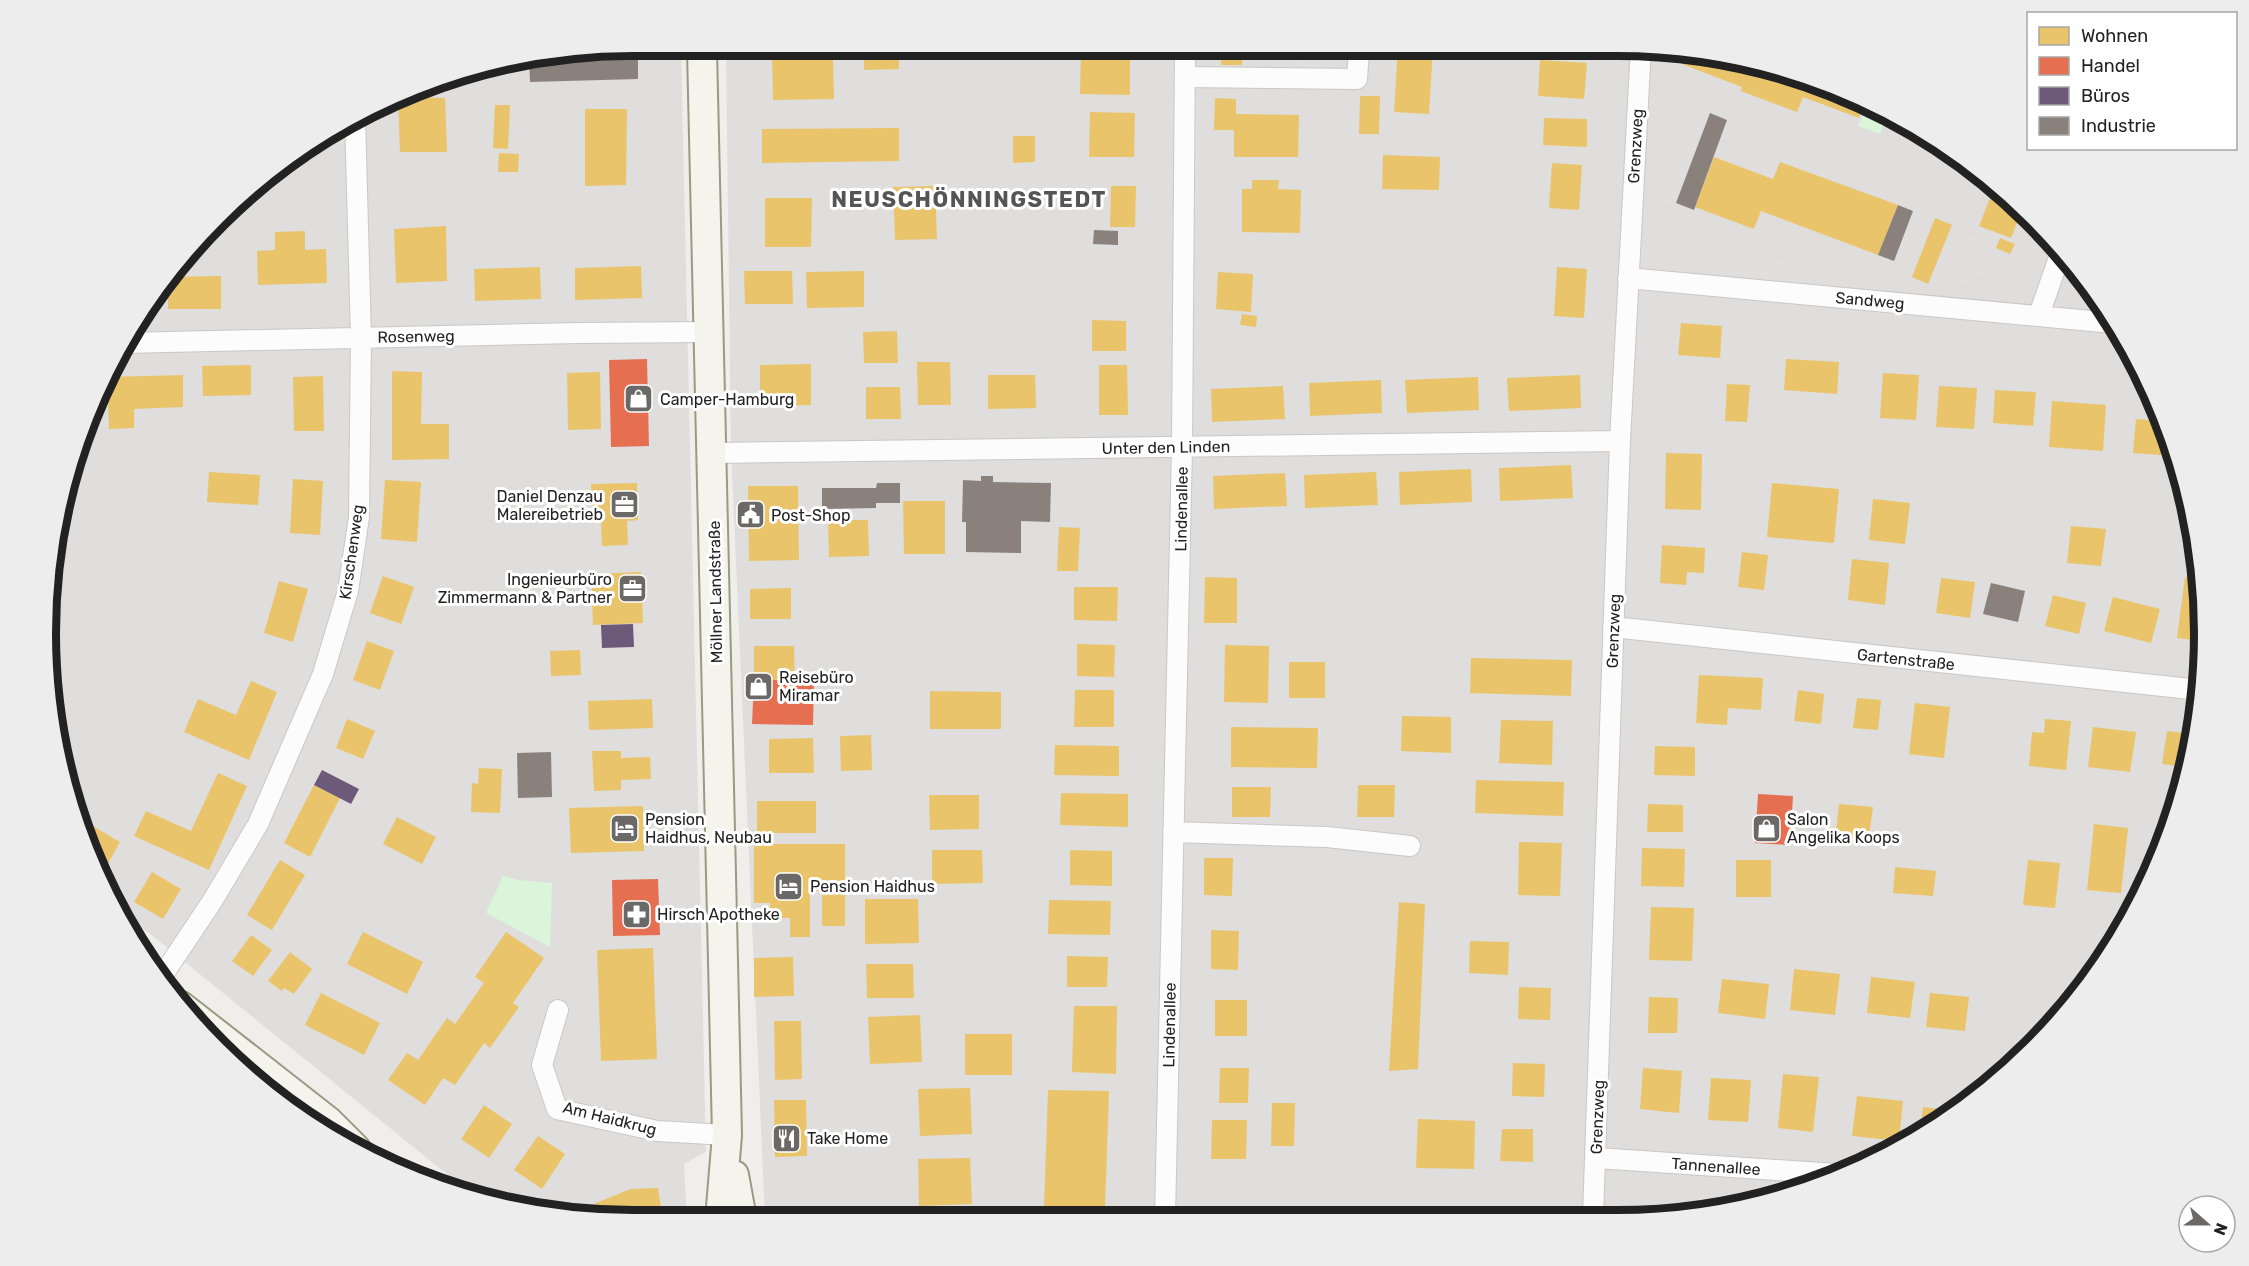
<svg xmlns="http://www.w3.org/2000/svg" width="2249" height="1266" font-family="Rubik,sans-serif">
	<rect width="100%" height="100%" fill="#f0eeeb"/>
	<path fill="#dfdedc" d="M1654 46 1769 65 1910 124 2004 191 2083 275 2144 373 2184 481 2203 595 2199 710 2173 822 2125 927 2032 1049 1942 1122 1805 1190 1692 1216 856 1219 765 1217 731 449 726 49Z
		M556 50H681L706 1152 684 1164 687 1219 595 1220 480 1201 149 933 116 910 90 858 56 748 46 671 50 557 65 480 105 373 144 306 217 217 275 166 373 106 444 76Z"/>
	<path fill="#f1e3e1" d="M556 50H659V59L548 61V52Z"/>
	<path fill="#daf5da" d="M1867 106 1887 114 1880 134 1858 126Z
		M503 876 518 880 552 883 550 947 486 913Z"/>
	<path fill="#e0dfde" d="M1302 52H1328V74L1302 75Z
		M1667 82 1712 99 1673 208 1650 200 1660 160 1659 120Z
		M1193 88H1201L1199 208 1191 216Z
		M1956 228 1993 242 1991 251 2007 257 1998 284 1979 277 1974 290 1938 277Z
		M1721 251 1838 265 1835 297 1714 286Z"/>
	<path fill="#e9c46a" d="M1297 47V56L1250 55V48Z
		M1398 47H1433L1429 114 1394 112Z
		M1081 48H1130V95L1080 94Z
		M1222 48H1243L1242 65H1221Z
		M864 49H899V69L864 70Z
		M1686 52 1769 65 1864 105 1859 118 1803 97 1797 112 1741 91 1742 87 1682 64Z
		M833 55 834 99 773 100 772 56Z
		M1540 60 1587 63 1584 99 1538 96Z
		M1360 96H1380L1379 134H1359Z
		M398 97 445 98 447 152H400Z
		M1215 98 1236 99V114L1299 115 1298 157H1234V130H1214Z
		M495 105H510L508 149 493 148Z
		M585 109H627L626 185 585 186Z
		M1090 112 1135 113 1134 157H1089Z
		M1544 118 1587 119V147L1543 145Z
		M899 128V161L762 163V129Z
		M1013 136H1035V162L1013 163Z
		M499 153 519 154 518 172H498Z
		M1383 155 1440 157 1439 190 1382 189Z
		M1714 157 1773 179 1780 162 1898 205 1878 255 1761 211 1754 229 1695 207Z
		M1552 163 1582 165 1579 210 1549 208Z
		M1252 180H1279L1278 189 1301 190 1300 233 1242 232V189H1252Z
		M1995 185 2022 210 2011 238 1979 226Z
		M935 186 937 239 895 240 893 187Z
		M1111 186H1136L1135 227H1110Z
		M765 198H812L811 247H765Z
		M1935 218 1952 225 1928 284 1912 277Z
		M446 226 447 281 396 283 394 229Z
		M305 231V250L326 249 327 283 258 285 257 251 275 250V232Z
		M2000 238 2015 244 2010 254 1996 248Z
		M641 266 642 298 575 300V268Z
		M540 267 541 299 475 301 474 269Z
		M1557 267 1587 269 1584 318 1554 316Z
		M744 271H792L793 304H745Z
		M864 271V307L807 308 806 272Z
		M1218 272 1253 274 1251 312 1216 309Z
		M221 276V309H168V277Z
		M1242 314 1257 316 1256 327 1240 325Z
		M1092 320 1126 321V351H1092Z
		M1681 323 1722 326 1720 358 1678 355Z
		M897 331 898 363H864L863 332Z
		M1786 359 1839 362 1837 394 1784 390Z
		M917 362H950L951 405H918Z
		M811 364V405L760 406V365Z
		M251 365V395L203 396 202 366Z
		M1099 365H1127L1128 415H1099Z
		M392 371 422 372 421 424H449V459L392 460Z
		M600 372 601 429 568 430 567 373Z
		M1883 373 1919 375 1916 420 1880 418Z
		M183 375V407L134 409V428L109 429 107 377Z
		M988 375H1035L1036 408 988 409Z
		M1580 375 1581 408 1509 411 1507 378Z
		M323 376 324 431H294L293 377Z
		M1478 377 1479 410 1407 413 1405 380Z
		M1381 380 1382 413 1310 416 1309 383Z
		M1727 384 1750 385 1747 422 1725 421Z
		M1283 386 1285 419 1212 422 1211 389Z
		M1939 386 1977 388 1974 429 1936 427Z
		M866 387H900L901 419H866Z
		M1995 390 2036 392 2033 426 1993 423Z
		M2052 401 2106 405 2103 451 2049 447Z
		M2136 419 2162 421 2174 456 2133 453Z
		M1666 453 1702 454 1701 510 1665 509Z
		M1571 465 1573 498 1500 501 1499 468Z
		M1471 469 1472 502 1400 505 1399 472Z
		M209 472 260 475 258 505 207 502Z
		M1376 472 1378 505 1305 508 1304 475Z
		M1285 473 1287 506 1214 509 1213 476Z
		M293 479 323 481 320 535 290 533Z
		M385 480 421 482 417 542 381 539Z
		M637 483 638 520 627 521 628 545 602 546 601 521H593L591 484Z
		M1772 483 1839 489 1834 543 1767 537Z
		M748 486H798L799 560 749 561Z
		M1873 499 1910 503 1905 544 1869 540Z
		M903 501H945V554H904Z
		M828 520H868L869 556 829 557Z
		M2071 526 2106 529 2101 566 2067 563Z
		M1059 527 1080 528 1078 571H1057Z
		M1662 545 1705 548 1704 573 1687 572 1686 585 1660 583Z
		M1742 552 1768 555 1764 590 1738 587Z
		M1852 559 1889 563 1885 605 1848 600Z
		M641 572 643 623 593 625 591 574Z
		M383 576 414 587 401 624 370 613Z
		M1205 577 1237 578V623H1204Z
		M2185 577 2200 579 2203 595 2201 641 2177 638Z
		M1941 578 1975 582 1970 618 1936 613Z
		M279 581 308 589 293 642 264 633Z
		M1074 587H1118L1117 621 1074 620Z
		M791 588V619H750V589Z
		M2053 595 2086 603 2079 634 2045 626Z
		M2113 597 2160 609 2151 643 2104 631Z
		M367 641 394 651 380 690 353 680Z
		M1077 644 1115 645 1114 677 1077 676Z
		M1225 645 1269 646 1268 703 1224 702Z
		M754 646H794L795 680H754Z
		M580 650 581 675 551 676 550 651Z
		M1471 658 1572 660 1571 696 1470 693Z
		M1289 662H1325V698H1289Z
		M1699 675 1763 678 1761 710 1728 708 1727 725 1696 723Z
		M251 681 277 692 249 760 184 732 198 699 236 715Z
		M1075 690H1114V727H1074Z
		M1798 690 1824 694 1821 724 1794 721Z
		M930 691 1001 692V729H930Z
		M1857 698 1881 700 1878 730 1853 728Z
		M652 699 653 728 589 730 588 701Z
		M1915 703 1950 707 1944 758 1909 754Z
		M1402 716 1451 717V753L1401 751Z
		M347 719 375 731 363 759 336 748Z
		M2045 719 2071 721 2066 770 2029 766 2032 732 2044 733Z
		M1501 720 1553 721 1552 765 1499 763Z
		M1231 727 1318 728 1317 768 1231 767Z
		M2093 727 2136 732 2130 772 2088 767Z
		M2167 731 2193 734 2186 767 2162 764Z
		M871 735 872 770 841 771 840 736Z
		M813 738 814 773H769V739Z
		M1055 745 1119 746V776L1054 775Z
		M1655 746 1695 747V776L1654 775Z
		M592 751H621V758L650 757 651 779 621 780V790L594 791Z
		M479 768 502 769 500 813 471 812 472 783 478 784Z
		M218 773 247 786 209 870 134 836 146 811 191 831Z
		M1476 780 1564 782 1563 816 1475 813Z
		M314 785 340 798 310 857 284 843Z
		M1358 785H1395L1394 817H1357Z
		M1232 787H1271L1270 817H1232Z
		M1061 793 1128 794V827L1060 825Z
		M929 795H979V829L930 830Z
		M757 801H816V833H757Z
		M1648 804 1683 805V832H1647Z
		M1839 804 1873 807 1868 845 1835 842Z
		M643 806 644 851 571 853 569 808Z
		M397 817 436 837 422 864 383 844Z
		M2094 824 2128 828 2121 893 2087 890Z
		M91 825 120 842 100 878 90 858 84 838Z
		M1519 842 1562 843 1560 896 1518 895Z
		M754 844H845V926H822V891H810V937H790V918H770V903H754Z
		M1642 848 1685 849 1684 887 1641 886Z
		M932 850H982L983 883 932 884Z
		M1070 850 1112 851V886L1070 885Z
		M1204 858H1233L1232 896 1204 895Z
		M280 860 305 875 272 930 247 915Z
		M1736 860H1771V897H1736Z
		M2028 860 2060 863 2055 908 2023 905Z
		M1895 867 1936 871 1933 896 1893 893Z
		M152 872 181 889 163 919 134 902Z
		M865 899H918L919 943 865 944Z
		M1049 900 1111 901 1110 935 1048 934Z
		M1399 902 1425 904 1418 1069 1389 1071Z
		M1651 907 1694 908 1692 961 1649 960Z
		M1211 930 1239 931 1238 970 1211 969Z
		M363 932 423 962 407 994 347 964Z
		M506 932 544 958 513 1003 519 1007 490 1048 484 1043 455 1085 443 1078 425 1105 388 1080 407 1053 418 1060 447 1018 455 1024 484 983 475 977Z
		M251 935 272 950 253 976 232 961Z
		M1470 941 1509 942 1508 975 1469 973Z
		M653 948 657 1059 601 1061 597 950Z
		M290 952 312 969 294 994 284 988 282 991 268 981Z
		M1067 956 1108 957 1107 987H1067Z
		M793 957 794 996 754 997V958Z
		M866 964H913L914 998H867Z
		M1794 969 1840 974 1835 1015 1790 1010Z
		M1871 977 1915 982 1910 1018 1867 1013Z
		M1722 979 1769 984 1765 1019 1718 1013Z
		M1519 987 1551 988 1550 1020 1518 1019Z
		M321 993 380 1023 364 1055 305 1025Z
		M1930 993 1969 997 1965 1031 1926 1027Z
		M1649 997 1678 998 1677 1033H1648Z
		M1215 1000H1247V1036H1215Z
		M1074 1006H1117L1116 1074 1072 1072Z
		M920 1015 922 1062 870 1064 868 1017Z
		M774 1021H801L802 1079 775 1080Z
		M965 1034H1012V1075H965Z
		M1513 1063 1545 1064 1544 1097 1512 1096Z
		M1220 1068H1249L1248 1103H1219Z
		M1643 1068 1682 1071 1679 1113 1640 1109Z
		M1783 1074 1819 1077 1813 1132 1778 1128Z
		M1711 1078 1751 1080 1748 1122 1708 1120Z
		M970 1088 972 1134 920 1136 918 1089Z
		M1048 1090 1109 1091 1105 1208 1044 1207Z
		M1857 1096 1903 1101 1899 1141 1852 1136Z
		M774 1100H806L807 1156 775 1157Z
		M1272 1103H1295L1294 1146H1271Z
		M484 1105 512 1124 489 1158 461 1139Z
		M1923 1107 1956 1111 1942 1122 1920 1133Z
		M1418 1119 1475 1121 1474 1169 1416 1168Z
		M1212 1120H1247L1246 1159H1211Z
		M1502 1129H1533V1162L1500 1161Z
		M538 1136 565 1154 542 1189 514 1170Z
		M970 1158 972 1204 919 1206 918 1159Z
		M658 1188 663 1220 586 1218 596 1203 631 1189Z
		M1635 1207H1669L1668 1216H1635Z
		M1506 1211 1548 1212V1217H1505Z"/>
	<path fill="#e76f51" d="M647 359 649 446 611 447 609 360Z
		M754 680H814L813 725 752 724Z
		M1758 794 1793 796 1790 845 1755 843Z
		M658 879 660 935 613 936 612 880Z"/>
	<path fill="#6d597a" d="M633 624 634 647 602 648 601 625Z
		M322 770 359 789 351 804 314 785Z"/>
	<path fill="#8a817c" d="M548 52V61L638 60V79L530 82 529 56Z
		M1710 113 1727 120 1694 210 1676 203Z
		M1898 205 1913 211 1894 261 1878 255Z
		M1094 230 1118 231V245L1093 244Z
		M981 476H993V482L1051 483 1050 522 1021 521V553L966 552V522H962L963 480 981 481Z
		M877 483H900V503H876V508L822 509V488H876Z
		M1991 583 2025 591 2018 622 1983 614Z
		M551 752 552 797 518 798 517 753Z"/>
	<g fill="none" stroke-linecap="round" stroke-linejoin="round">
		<defs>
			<path id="street" d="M1185 77 1357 79 1359 50
				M1628 278 2113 323
				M2039 315 2061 252
				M123 343 580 333 709 332
				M712 453 1620 441
				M1613 627 2200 690
				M1173 832 1327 837 1410 846
				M161 978 213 900 258 824 323 674 348 591 359 517 361 337 355 117
				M558 1010 542 1065 557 1109 657 1131 727 1135
				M1596 1158 1837 1174
				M1593 1216 1620 441 1641 46
				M1165 1218 1182 447 1185 48"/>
			<path id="secondary" d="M702 50 727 1135 720 1219
				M181 1006 328 1121 356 1149
				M734 1175 742 1219"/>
		</defs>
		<use href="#street" stroke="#c9c8c7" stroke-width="22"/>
		<use href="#secondary" stroke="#999a82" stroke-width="32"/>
		<use href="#street" stroke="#fdfcfc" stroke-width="20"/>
		<use href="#secondary" stroke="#f4f4ed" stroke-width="28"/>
	</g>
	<defs>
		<symbol id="shop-square" viewBox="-11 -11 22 22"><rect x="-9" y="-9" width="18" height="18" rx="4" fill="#6a6968" stroke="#fff"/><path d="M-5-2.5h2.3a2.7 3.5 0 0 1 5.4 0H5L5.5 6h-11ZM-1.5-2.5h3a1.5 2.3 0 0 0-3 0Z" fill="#fff"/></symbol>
		<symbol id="office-square" viewBox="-11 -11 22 22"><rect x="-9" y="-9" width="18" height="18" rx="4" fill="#6a6968" stroke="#fff"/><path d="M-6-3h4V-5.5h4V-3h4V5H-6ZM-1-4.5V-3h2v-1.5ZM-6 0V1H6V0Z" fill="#fff"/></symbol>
		<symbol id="civic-square" viewBox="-11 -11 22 22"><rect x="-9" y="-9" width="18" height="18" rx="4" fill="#6a6968" stroke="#fff"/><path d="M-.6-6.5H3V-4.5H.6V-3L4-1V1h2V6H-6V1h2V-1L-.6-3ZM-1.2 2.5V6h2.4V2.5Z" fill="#fff"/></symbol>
		<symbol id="hotel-square" viewBox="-11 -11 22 22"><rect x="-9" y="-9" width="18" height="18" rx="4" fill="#6a6968" stroke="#fff"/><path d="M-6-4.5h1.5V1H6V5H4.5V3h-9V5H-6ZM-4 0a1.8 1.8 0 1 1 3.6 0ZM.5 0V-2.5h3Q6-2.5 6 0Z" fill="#fff"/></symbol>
		<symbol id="pharmacy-square" viewBox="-11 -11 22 22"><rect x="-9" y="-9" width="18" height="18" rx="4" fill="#6a6968" stroke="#fff"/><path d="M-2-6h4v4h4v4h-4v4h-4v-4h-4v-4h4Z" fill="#fff"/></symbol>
		<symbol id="restaurant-square" viewBox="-11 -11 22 22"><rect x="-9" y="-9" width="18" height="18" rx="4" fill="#6a6968" stroke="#fff"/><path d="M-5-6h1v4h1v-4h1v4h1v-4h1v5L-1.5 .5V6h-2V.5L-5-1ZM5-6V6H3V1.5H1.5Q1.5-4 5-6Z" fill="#fff"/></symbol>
	</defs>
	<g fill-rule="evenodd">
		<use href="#shop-square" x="622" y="382" width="33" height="33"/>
		<use href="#office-square" x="608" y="488" width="33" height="33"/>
		<use href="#civic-square" x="734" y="498" width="33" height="33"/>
		<use href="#office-square" x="616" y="572" width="33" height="33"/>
		<use href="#shop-square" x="742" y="670" width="33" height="33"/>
		<use href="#hotel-square" x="608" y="812" width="33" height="33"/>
		<use href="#shop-square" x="1750" y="812" width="33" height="33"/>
		<use href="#hotel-square" x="772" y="870" width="33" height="33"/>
		<use href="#pharmacy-square" x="620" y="898" width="33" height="33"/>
		<use href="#restaurant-square" x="770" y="1122" width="33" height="33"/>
	</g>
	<g text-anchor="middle" stroke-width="6" stroke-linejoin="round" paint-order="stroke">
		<g font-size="16" fill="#222" stroke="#fff">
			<text transform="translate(1635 146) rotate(-87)" y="6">Grenzweg</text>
			<text transform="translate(1870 300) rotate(5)" y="6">Sandweg</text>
			<text transform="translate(416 336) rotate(-1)" y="6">Rosenweg</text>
			<text transform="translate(1166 447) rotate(-1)" y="6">Unter den Linden</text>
			<text transform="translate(1181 509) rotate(-89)" y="6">Lindenallee</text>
			<text transform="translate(351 552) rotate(-82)" y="6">Kirschenweg</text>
			<text transform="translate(715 592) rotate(-91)" y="6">Möllner Landstraße</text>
			<text transform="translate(1613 631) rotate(-88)" y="6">Grenzweg</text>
			<text transform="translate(1906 659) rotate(6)" y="6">Gartenstraße</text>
			<text transform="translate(1169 1025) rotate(-89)" y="6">Lindenallee</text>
			<text transform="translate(1597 1117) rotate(-88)" y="6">Grenzweg</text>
			<text transform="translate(610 1118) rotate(14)" y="6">Am Haidkrug</text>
			<text transform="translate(1716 1166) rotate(4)" y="6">Tannenallee</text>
		</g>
		<g font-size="16" fill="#222" stroke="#fff" text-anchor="start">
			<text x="660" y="405">Camper-Hamburg</text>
			<text x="603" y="502" text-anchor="end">Daniel Denzau<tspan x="603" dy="18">Malereibetrieb</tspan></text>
			<text x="771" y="521">Post-Shop</text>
			<text x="612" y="585" text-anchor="end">Ingenieurbüro<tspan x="612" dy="18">Zimmermann &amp; Partner</tspan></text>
			<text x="779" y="683">Reisebüro<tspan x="779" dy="18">Miramar</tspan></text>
			<text x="645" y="825">Pension<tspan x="645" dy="18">Haidhus, Neubau</tspan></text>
			<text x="1787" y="825">Salon<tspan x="1787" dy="18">Angelika Koops</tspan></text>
			<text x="810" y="892">Pension Haidhus</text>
			<text x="657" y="920">Hirsch Apotheke</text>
			<text x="807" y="1144">Take Home</text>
		</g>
		<g font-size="22" font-weight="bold" letter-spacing="1.5" fill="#555" stroke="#fff">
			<text x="969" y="207">NEUSCHÖNNINGSTEDT</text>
		</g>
	</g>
	<path d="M0 0H2249V1266H0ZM633 56H1617A577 577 0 0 1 2194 633V633A577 577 0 0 1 1617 1210H633A577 577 0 0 1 56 633V633A577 577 0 0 1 633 56Z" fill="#ededed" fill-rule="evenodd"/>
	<path fill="none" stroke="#222" stroke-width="8" d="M633 56H1617A577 577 0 0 1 2194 633V633A577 577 0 0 1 1617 1210H633A577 577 0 0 1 56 633V633A577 577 0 0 1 633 56Z"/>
	<rect x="2027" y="12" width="210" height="138" fill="#ffffff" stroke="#a7a7a7" stroke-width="1.5"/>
	<rect x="2039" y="27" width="30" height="18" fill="#e9c46a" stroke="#a7a7a7" stroke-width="1.5"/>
	<text x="2081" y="42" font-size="18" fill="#222222">Wohnen</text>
	<rect x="2039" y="57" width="30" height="18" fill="#e76f51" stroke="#a7a7a7" stroke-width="1.5"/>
	<text x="2081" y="72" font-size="18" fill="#222222">Handel</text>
	<rect x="2039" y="87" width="30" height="18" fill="#6d597a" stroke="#a7a7a7" stroke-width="1.5"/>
	<text x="2081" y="102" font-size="18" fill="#222222">Büros</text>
	<rect x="2039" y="117" width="30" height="18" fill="#8a817c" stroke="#a7a7a7" stroke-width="1.5"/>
	<text x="2081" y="132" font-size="18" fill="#222222">Industrie</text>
	<g transform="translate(2207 1224) rotate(111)"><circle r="28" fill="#ffffff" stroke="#a7a7a7" stroke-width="1.5"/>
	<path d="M0-4.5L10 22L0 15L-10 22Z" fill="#6a6968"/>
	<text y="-9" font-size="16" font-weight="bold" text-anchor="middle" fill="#222222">N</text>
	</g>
</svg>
